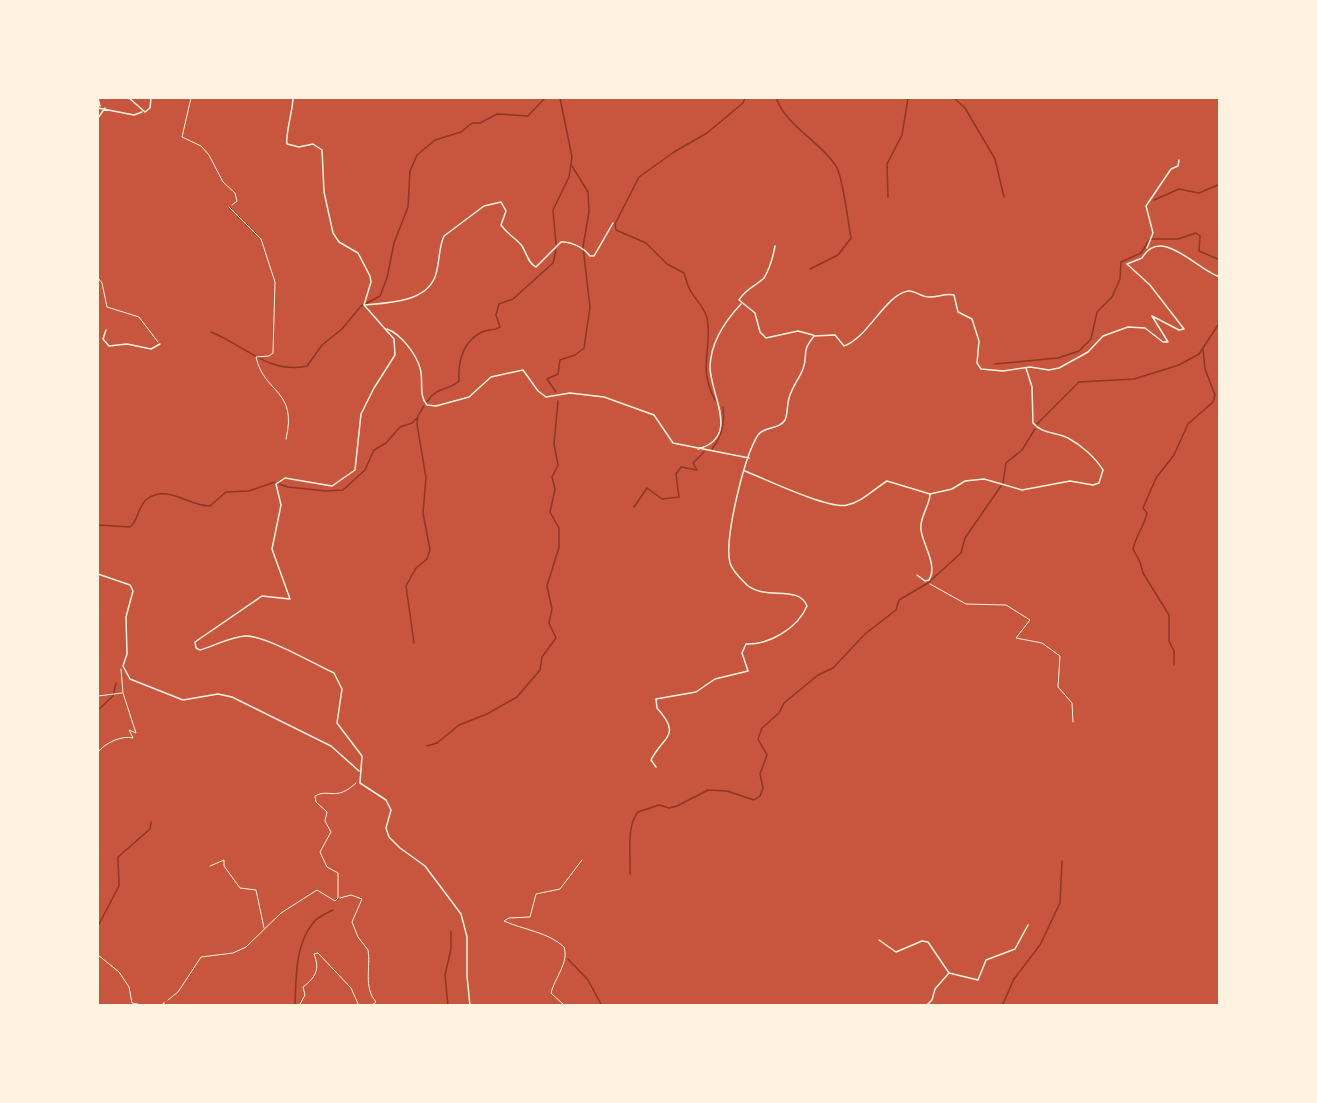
<svg xmlns="http://www.w3.org/2000/svg" width="1317" height="1103" font-family="'IBM Plex Sans',sans-serif">
	<rect width="100%" height="100%" fill="#c8553d"/>
	<g fill="none" stroke-linecap="round" stroke-linejoin="round">
		<path stroke="#8f3625" stroke-width="1.5" d="M776 98C788 128 819 140 836 166 843 176 848 223 851 238L838 255 810 269
			M954 98 965 108 995 159 1004 197
			M888 197 887 164 902 135 908 98
			M1154 200 1179 189 1199 193 1220 184
			M556 244 553 210 569 177 572 157 560 98
			M211 332C244 345 270 375 307 366L322 345 342 329 361 306 380 296 387 278 394 243 408 207 410 171 417 155 435 140 461 132 472 123H480L497 114 528 116 545 98
			M995 364 1058 358 1079 351 1091 339 1097 312 1112 297 1120 279 1121 262 1141 253 1150 239H1178L1196 233 1200 236 1199 251 1220 260
			M556 392 547 379 558 374 560 360 575 355 584 348 590 307 583 247 589 212 588 192 572 166
			M715 400C697 366 713 349 707 318 705 308 695 299 690 290 687 285 686 278 684 273L667 264 646 243 616 230 615 224 639 177 674 152 707 133 743 103 745 98
			M427 402C437 386 448 391 459 381 458 362 462 342 482 332 488 329 494 331 500 327L496 315 499 304 513 299 553 263 556 250
			M419 414 424 406
			M1037 424 1079 382 1134 379 1179 365 1199 354 1220 322
			M712 449C722 437 725 423 723 407
			M1003 483 1006 463 1022 450 1035 429
			M279 484 288 487 326 491 343 490 365 470 374 450 386 443 400 427 412 423 417 418
			M634 507 647 488 662 499 679 497 676 474 681 467 697 470 693 463 704 452
			M98 525 130 527C139 520 137 507 147 499 168 484 188 506 210 506L226 492 249 491 275 482
			M414 643 406 586 416 568 427 559 430 550 423 513 426 478 417 424 418 415
			M1174 665V651L1169 641V615L1143 573 1140 562 1133 549C1136 535 1144 527 1147 513L1143 508 1156 478 1174 455 1188 424 1213 402 1215 395 1205 369 1203 349
			M98 710 113 696 116 683
			M427 746 437 743 459 725 487 714 517 697 540 670 542 657 556 638 549 623 552 609 547 586 559 547V528L550 512 555 489 552 477 558 465 554 444 558 401
			M630 874C631 855 626 826 638 812L659 805 669 808 677 806 708 790 727 791 754 800 760 796 763 788 760 774 767 755 758 739 762 728 779 713 784 703 818 675 833 668 865 634 896 610 899 600 928 583 961 553 965 538 1001 486
			M98 926 119 886 118 857 150 829 151 822
			M98 928V936
			M568 959 588 980 602 1006
			M295 1006C296 978 295 945 313 923 317 917 327 913 333 910
			M448 1006 445 975 451 949V931
			M1002 1006 1014 979 1040 945 1060 903 1062 861"/>
		<path stroke="#fff3e0" stroke-width="1" d="M191 98 182 137 201 146 209 155 223 182 235 193 237 201 232 205
			M930 584 966 604 1006 605 1030 620 1016 638 1042 643 1060 656 1058 687 1072 703 1073 722
			M98 696 122 693
			M98 752C105 743 122 735 133 738L129 730 136 733 123 693 121 669
			M98 770V771
			M210 866 224 860V866L240 888 256 890 264 928
			M340 898 351 895 362 899 352 922 358 937 368 950C371 967 363 987 376 1002L371 1006
			M98 955 119 972 129 987 132 1003 147 1006
			M168 1000 178 992 201 957 233 953 246 947 281 913 317 890 335 901 338 898V873L327 867 320 852 331 832 325 821 327 812 316 802 315 796C329 788 336 802 356 783
			M299 1006 305 995 303 987C316 977 320 969 314 954L318 953 351 988 359 1006
			M565 1006 551 993C555 977 569 963 564 947 548 932 524 930 504 921L509 918 530 917 536 894 560 889 582 860"/>
		<path stroke="#fff3e0" stroke-width="1" d="M229 207 261 239 275 282 273 353 269 356 256 357C264 394 298 389 286 439
			M98 278 102 283 107 307 139 317 158 342"/>
		<path stroke="#fff3e0" stroke-width="1.5" d="M98 98 100 106
			M98 108 134 115 142 112
			M98 118 105 108
			M775 246C773 257 770 268 764 278 760 283 746 288 739 300L755 313 760 332 766 338 798 331 813 335
			M1147 248 1153 233 1146 206 1171 169 1178 166 1179 160
			M365 305C389 303 425 302 435 277 440 264 438 249 444 236L484 206 501 202 506 211 501 225C508 235 517 239 522 246 527 254 528 263 536 267L561 242C571 241 584 248 590 256H594L613 223
			M387 329C401 334 416 354 420 368 424 380 418 395 427 405L436 406 469 397 491 377 523 370 538 391 546 397 570 393 604 397 654 415 673 443 749 458
			M106 330 103 339 109 346 127 344 151 349 160 344
			M698 449C742 437 709 393 710 366 711 343 725 321 741 304
			M745 471C765 479 830 510 847 505 862 502 874 489 887 481L930 494 952 489 965 481 984 479 1022 490 1070 481 1093 485 1099 483 1103 470C1095 457 1081 445 1068 438 1056 432 1042 434 1033 423L1032 387 1026 368
			M917 575 925 581 929 580C938 566 923 545 921 530 919 518 929 507 930 495
			M656 767 651 760C664 735 682 736 657 708L656 699 696 692 715 679 748 671 742 653 746 644C769 645 798 628 807 606 798 583 762 603 744 582 739 577 732 570 730 563 724 539 744 457 758 435 764 426 779 430 785 420 788 413 787 405 789 398 792 387 799 379 803 369 809 352 800 354 814 336L835 335 844 346C868 338 885 295 908 291 915 290 922 298 930 297 939 297 945 293 954 295L958 312 972 319 979 341 977 363 981 369 1003 371 1030 367 1049 370 1059 368 1088 352 1103 336 1128 327 1145 328 1163 342H1168L1152 316 1179 330 1184 329 1150 285 1127 264 1142 258C1161 225 1197 270 1220 277
			M879 940 896 952 922 941 928 942 949 973
			M162 1006 164 1003
			M926 1006 932 1000 935 989 949 973 978 980 986 960 1015 949 1028 925"/>
		<path stroke="#fff3e0" stroke-width="1.5" d="M129 98 145 112 150 108 151 98
			M293 98C293 110 285 135 287 144L299 147 313 144 322 150 324 192 333 233 339 242 358 253 370 276 371 282 364 305 394 339 395 355 374 388 361 414 355 470 332 486 285 478 276 484 281 505 272 549 290 599 262 596 195 642 196 648 200 650C214 646 230 637 245 636 265 635 314 664 334 673L342 689 337 723 362 756 360 783 386 800 391 810 386 828 389 837 400 848 425 866 461 914 467 937V976L470 1006
			M98 574 130 585 133 591 126 617 127 654 123 666 130 679 183 700 218 694 232 697 331 746 359 771"/>
	</g>
	<rect width="1317" height="1103" fill="none" stroke="#fff3e0" stroke-width="198"/>
</svg>
